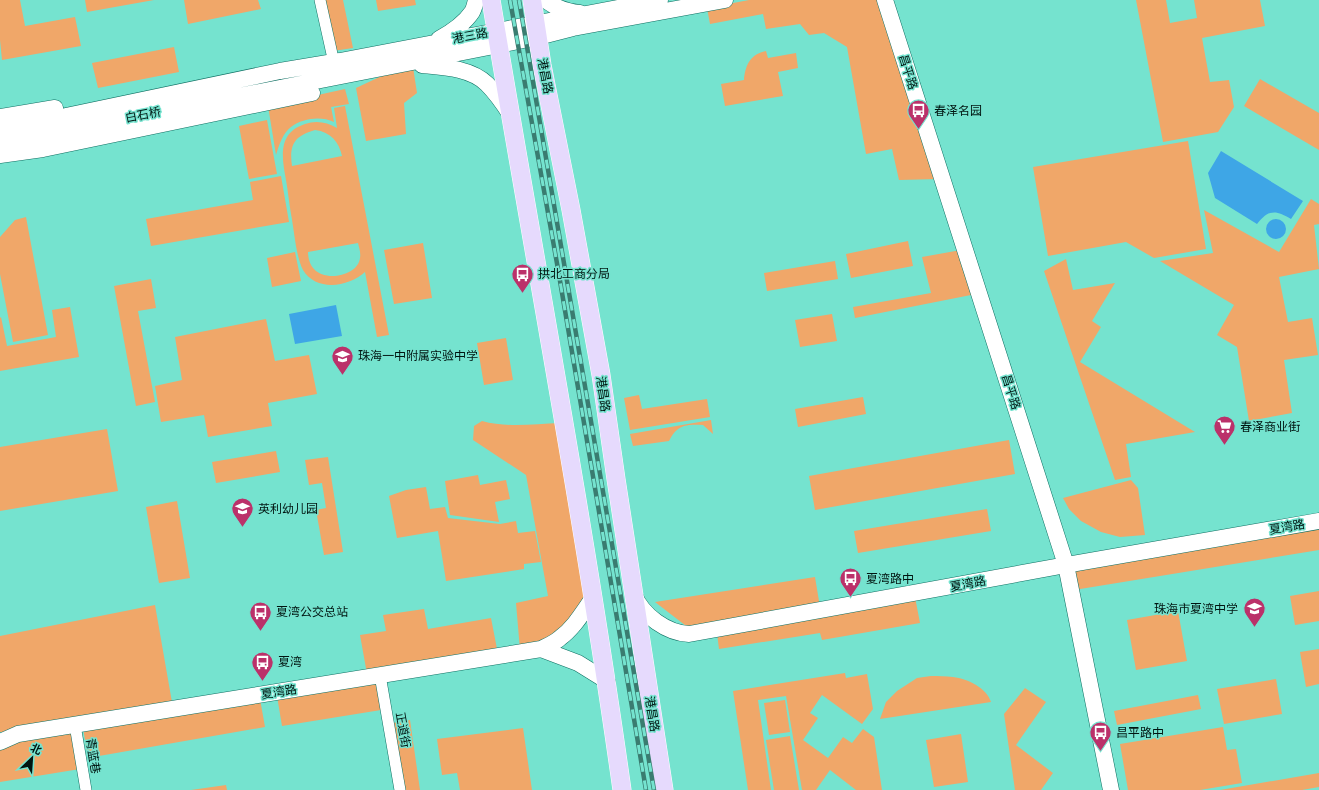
<svg xmlns="http://www.w3.org/2000/svg" width="1319" height="790" font-family="'Varela Round','Noto Sans SC',sans-serif">
	<rect width="100%" height="100%" fill="#75e3cf"/>
	<path fill="#f0a769" fill-rule="evenodd" d="M0 0H20L25 26 75 17 81 46 2 60 0 40Z
		M85 0H154L87 12Z
		M184 0H258L261 9 188 24Z
		M323 0H343L353 48 333 51Z
		M376 0H415L416 5 378 11Z
		M749 0H881L939 179 899 180 892 149 866 154 847 47 824 33 809 35 800 24 766 29 763 14 710 24 707 8Z
		M1136 0H1166L1170 23 1197 18 1194 0H1260L1265 26 1202 38 1210 82 1229 80 1234 107 1218 132 1163 142Z
		M174 47 179 72 98 88 92 63Z
		M766 51 768 58 796 53 798 68 778 72 783 96 725 106 721 84 744 80C745 66 750 54 766 51Z
		M403 66 413 67 417 93 404 103 406 134 366 141 356 88Z
		M1260 79 1319 113V150L1244 106Z
		M345 89 349 104 331 107 334 122C321 116 303 118 291 127 283 133 279 145 276 155L268 106Z
		M345 106 389 335 377 337 365 272C349 287 316 292 303 270 296 257 294 229 291 214 289 203 288 191 286 180 282 158 277 133 305 124 316 120 327 122 337 128L334 108ZM315 130C331 132 339 142 342 156L292 166C289 145 294 136 315 130ZM358 243C359 247 361 253 360 258 358 276 325 282 314 269 310 265 308 258 308 252Z
		M267 120 277 174 249 179 239 126Z
		M1188 141 1206 249 1154 258 1126 242 1048 256 1033 167Z
		M281 176 289 222 151 246 146 219 253 200 250 182Z
		M1311 199 1319 204V224L1314 225 1319 269 1279 277 1288 322 1312 318 1318 355 1284 360 1292 413 1249 421 1237 347 1217 335 1234 305 1160 261 1213 253 1204 210 1279 252Z
		M26 217 48 335 13 342 0 274V237L15 220Z
		M908 241 913 266 851 278 846 254Z
		M423 243 432 298 394 304 384 250Z
		M961 250 976 294 855 318 853 307 931 293 922 257Z
		M295 252 301 281 272 287 267 258Z
		M1066 259 1073 290 1115 283 1092 321 1101 327 1080 362 1195 432 1126 444 1131 477 1115 480 1044 271Z
		M835 261 838 279 767 291 764 273Z
		M151 279 156 308 138 311 155 402 136 406 114 286Z
		M70 307 79 357 0 371V318L1 317 7 346 56 337 52 310Z
		M832 314 837 341 800 347 795 320Z
		M266 319 275 361 309 355 317 394 268 403 272 426 208 437 204 415 161 422 155 386 182 380 175 337Z
		M506 338 513 380 484 385 477 343Z
		M639 395 642 409 707 399 710 417 630 430 624 398Z
		M863 397 866 414 798 427 795 409Z
		M711 420 713 434 703 425C686 424 677 425 669 441L633 446 630 434Z
		M482 421C507 428 534 424 560 423L590 598 558 637 520 650 516 603 548 596 526 475 473 440 474 426Z
		M107 429 118 491 0 511V447Z
		M1009 440 1015 474 815 510 809 476Z
		M276 451 280 472 216 483 212 462Z
		M328 457 343 552 324 555 316 510 326 508 322 483 309 485 305 460Z
		M478 475 480 485 506 480 510 499 495 502 499 522 450 515 445 481Z
		M1131 480 1138 488 1145 535 1120 537 1101 532 1081 521 1069 509 1063 498Z
		M426 487 430 509 445 507 448 518 500 524 516 521 518 533 535 531 541 562 524 564V569L446 581 438 531 397 538 389 496 406 490Z
		M177 501 190 578 159 583 146 507Z
		M987 509 991 531 858 553 854 531Z
		M1319 526V550L1074 590 1070 567Z
		M815 577 820 607 690 629 655 602Z
		M1319 591V621L1295 625 1290 596Z
		M915 597 920 623 822 640 820 633 719 649 717 633Z
		M155 605 173 708 18 733 0 732V636Z
		M424 609 428 629 491 618 498 654 367 674 360 635 386 631 383 615Z
		M1178 611 1187 661 1136 670 1127 620Z
		M1319 649V684L1306 687 1300 652Z
		M845 673 846 678 867 674 873 709 862 724 822 695 810 713 818 718 803 740 828 758 843 737 852 743 863 729 874 737 882 790H856L830 770 816 790H802L786 696 758 700 771 790H748L733 691Z
		M931 676C938 676 946 676 953 677 968 679 987 688 991 702L880 719 886 702 897 691 917 678Z
		M1276 679 1282 714 1224 724 1217 689Z
		M377 680 381 710 282 726 277 696Z
		M1025 688 1046 702 1016 745 1053 773 1041 790H1015L1004 714Z
		M1198 695 1201 709 1117 725 1114 711Z
		M260 699 265 727 99 756 87 752 83 728Z
		M785 700 790 732 769 735 764 703Z
		M410 720 420 790H404L393 723Z
		M1223 727 1227 750 1236 749 1242 783 1200 790H1128L1120 744Z
		M523 728 532 790H460L457 773 442 775 437 739Z
		M73 729 80 769 0 782V746Z
		M961 734 968 782 934 787 926 740Z
		M790 736 799 790H774L766 740Z
		M1319 773V787L1302 790H1220Z
		M226 785 227 790H191Z"/>
	<path fill="#3ea6e6" d="M1221 151 1303 201 1291 219C1276 210 1269 209 1257 224L1215 198 1208 173Z
		M1266 229a10 10 0 1 1 20 0a10 10 0 1 1-20 0Z
		M336 305 342 336 295 344 289 314Z"/>
	<g fill="none" stroke-linecap="round" stroke-linejoin="round">
		<defs>
			<path id="street" d="M320 0 332 54
				M380 675 400 790
				M75 725 86 790"/>
			<path id="secondary" d="M545 0C556 8 567 12 580 13
				M885 0 1066 565 1111 790
				M439 39C450 33 464 24 472 12 474 9 475 4 476 0
				M422 65C443 67 471 68 487 84 496 93 503 103 510 114
				M0 117 55 108
				M0 130 280 71 340 61 660 0
				M0 143 499 45 538 37 573 28 725 0
				M0 155 43 149 312 93
				M634 595C643 616 667 633 689 634L1066 565 1319 521
				M541 649 578 663 607 681
				M0 742 18 734 541 649C547 646 555 643 560 638 574 628 583 612 593 598"/>
			<path id="primary" d="M491 0C535 263 585 526 622 790
				M532 0 542 65 571 210 601 375 616 479 664 790"/>
		</defs>
		<use href="#street" stroke="#0e6f62" stroke-width="12"/>
		<use href="#secondary" stroke="#0e6f62" stroke-width="17"/>
		<use href="#primary" stroke="#fff" stroke-width="19"/>
		<use href="#street" stroke="#fff" stroke-width="11"/>
		<use href="#secondary" stroke="#fff" stroke-width="16"/>
		<use href="#primary" stroke="#e6dafd" stroke-width="18"/>
		<defs>
			<path id="rail" d="M510 0 558 269 646 790
				M519 0 654 790"/>
		</defs>
		<use href="#rail" stroke="#3a7c70" stroke-width="4.5"/>
		<use href="#rail" stroke="#75e3cf" stroke-width="3" stroke-dasharray="9" stroke-linecap="butt"/>
	</g>
	<defs>
		<symbol id="bus-pin" viewBox="-11 -11 22 30"><path d="M0 17L-7.5 6A9.5 9.5 0 1 1 7.5 6Z" fill="#bb316a" stroke="#75e3cf"/><path d="M-5-6H5V4H4V6H2V4H-2V6H-4V4H-5ZM-3.5-4V0h7V-4ZM-3.5 1.2v1.5H-2V1.2ZM2 1.2v1.5H3.5V1.2Z" fill="#fff"/></symbol>
		<symbol id="school-pin" viewBox="-11 -11 22 30"><path d="M0 17L-7.5 6A9.5 9.5 0 1 1 7.5 6Z" fill="#bb316a" stroke="#75e3cf"/><path d="M0-5L7-2L0 1L-7-2ZM-4 1L0 2.5L4 1V4Q0 6-4 4Z" fill="#fff"/></symbol>
		<symbol id="supermarket-pin" viewBox="-11 -11 22 30"><path d="M0 17L-7.5 6A9.5 9.5 0 1 1 7.5 6Z" fill="#bb316a" stroke="#75e3cf"/><path d="M-6-5.5h2.5l.6 2H6L4.5 2H-2.5L-4.4-4H-6ZM-1.5 3.2a1.3 1.3 0 1 0 .1 0ZM3 3.2a1.3 1.3 0 1 0 .1 0Z" fill="#fff"/></symbol>
	</defs>
	<g fill-rule="evenodd">
		<use href="#bus-pin" x="906" y="98" width="25" height="34"/>
		<use href="#bus-pin" x="510" y="262" width="25" height="34"/>
		<use href="#school-pin" x="330" y="344" width="25" height="34"/>
		<use href="#supermarket-pin" x="1212" y="414" width="25" height="34"/>
		<use href="#school-pin" x="230" y="496" width="25" height="34"/>
		<use href="#bus-pin" x="838" y="566" width="25" height="34"/>
		<use href="#school-pin" x="1242" y="596" width="25" height="34"/>
		<use href="#bus-pin" x="248" y="600" width="25" height="34"/>
		<use href="#bus-pin" x="250" y="650" width="25" height="34"/>
		<use href="#bus-pin" x="1088" y="720" width="25" height="34"/>
	</g>
	<g text-anchor="middle" stroke-width="3" stroke-linejoin="round" paint-order="stroke">
		<g font-size="12" fill="#001511" stroke="#75e3cf">
			<text transform="translate(470 36) rotate(-11)" y="4">港三路</text>
			<text transform="translate(908 72) rotate(72)" y="4">昌平路</text>
			<text transform="translate(545 76) rotate(79)" y="4">港昌路</text>
			<text transform="translate(143 115) rotate(-11)" y="4">白石桥</text>
			<text transform="translate(1011 392) rotate(72)" y="4">昌平路</text>
			<text transform="translate(603 394) rotate(82)" y="4">港昌路</text>
			<text transform="translate(1287 527) rotate(-10)" y="4">夏湾路</text>
			<text transform="translate(968 584) rotate(-11)" y="4">夏湾路</text>
			<text transform="translate(279 692) rotate(-9)" y="4">夏湾路</text>
			<text transform="translate(652 714) rotate(81)" y="4">港昌路</text>
			<text transform="translate(403 730) rotate(80)" y="4">正道街</text>
			<text transform="translate(93 756) rotate(81)" y="4">青蓝巷</text>
		</g>
		<g font-size="12" fill="#001511" stroke="#75e3cf" text-anchor="start">
			<text x="934" y="115">春泽名园</text>
			<text x="538" y="278">拱北工商分局</text>
			<text x="358" y="360">珠海一中附属实验中学</text>
			<text x="1240" y="431">春泽商业街</text>
			<text x="258" y="513">英利幼儿园</text>
			<text x="866" y="583">夏湾路中</text>
			<text x="1238" y="613" text-anchor="end">珠海市夏湾中学</text>
			<text x="276" y="616">夏湾公交总站</text>
			<text x="278" y="666">夏湾</text>
			<text x="1116" y="737">昌平路中</text>
		</g>
	</g>
	<g transform="translate(32 758) rotate(25)" stroke="#75e3cf" stroke-width="3" paint-order="stroke">
	<path d="M0-3L7 15L0 10L-7 15Z" fill="#001511"/>
	<text y="-6" font-size="11" font-weight="bold" text-anchor="middle" fill="#001511">北</text>
	</g>
</svg>
